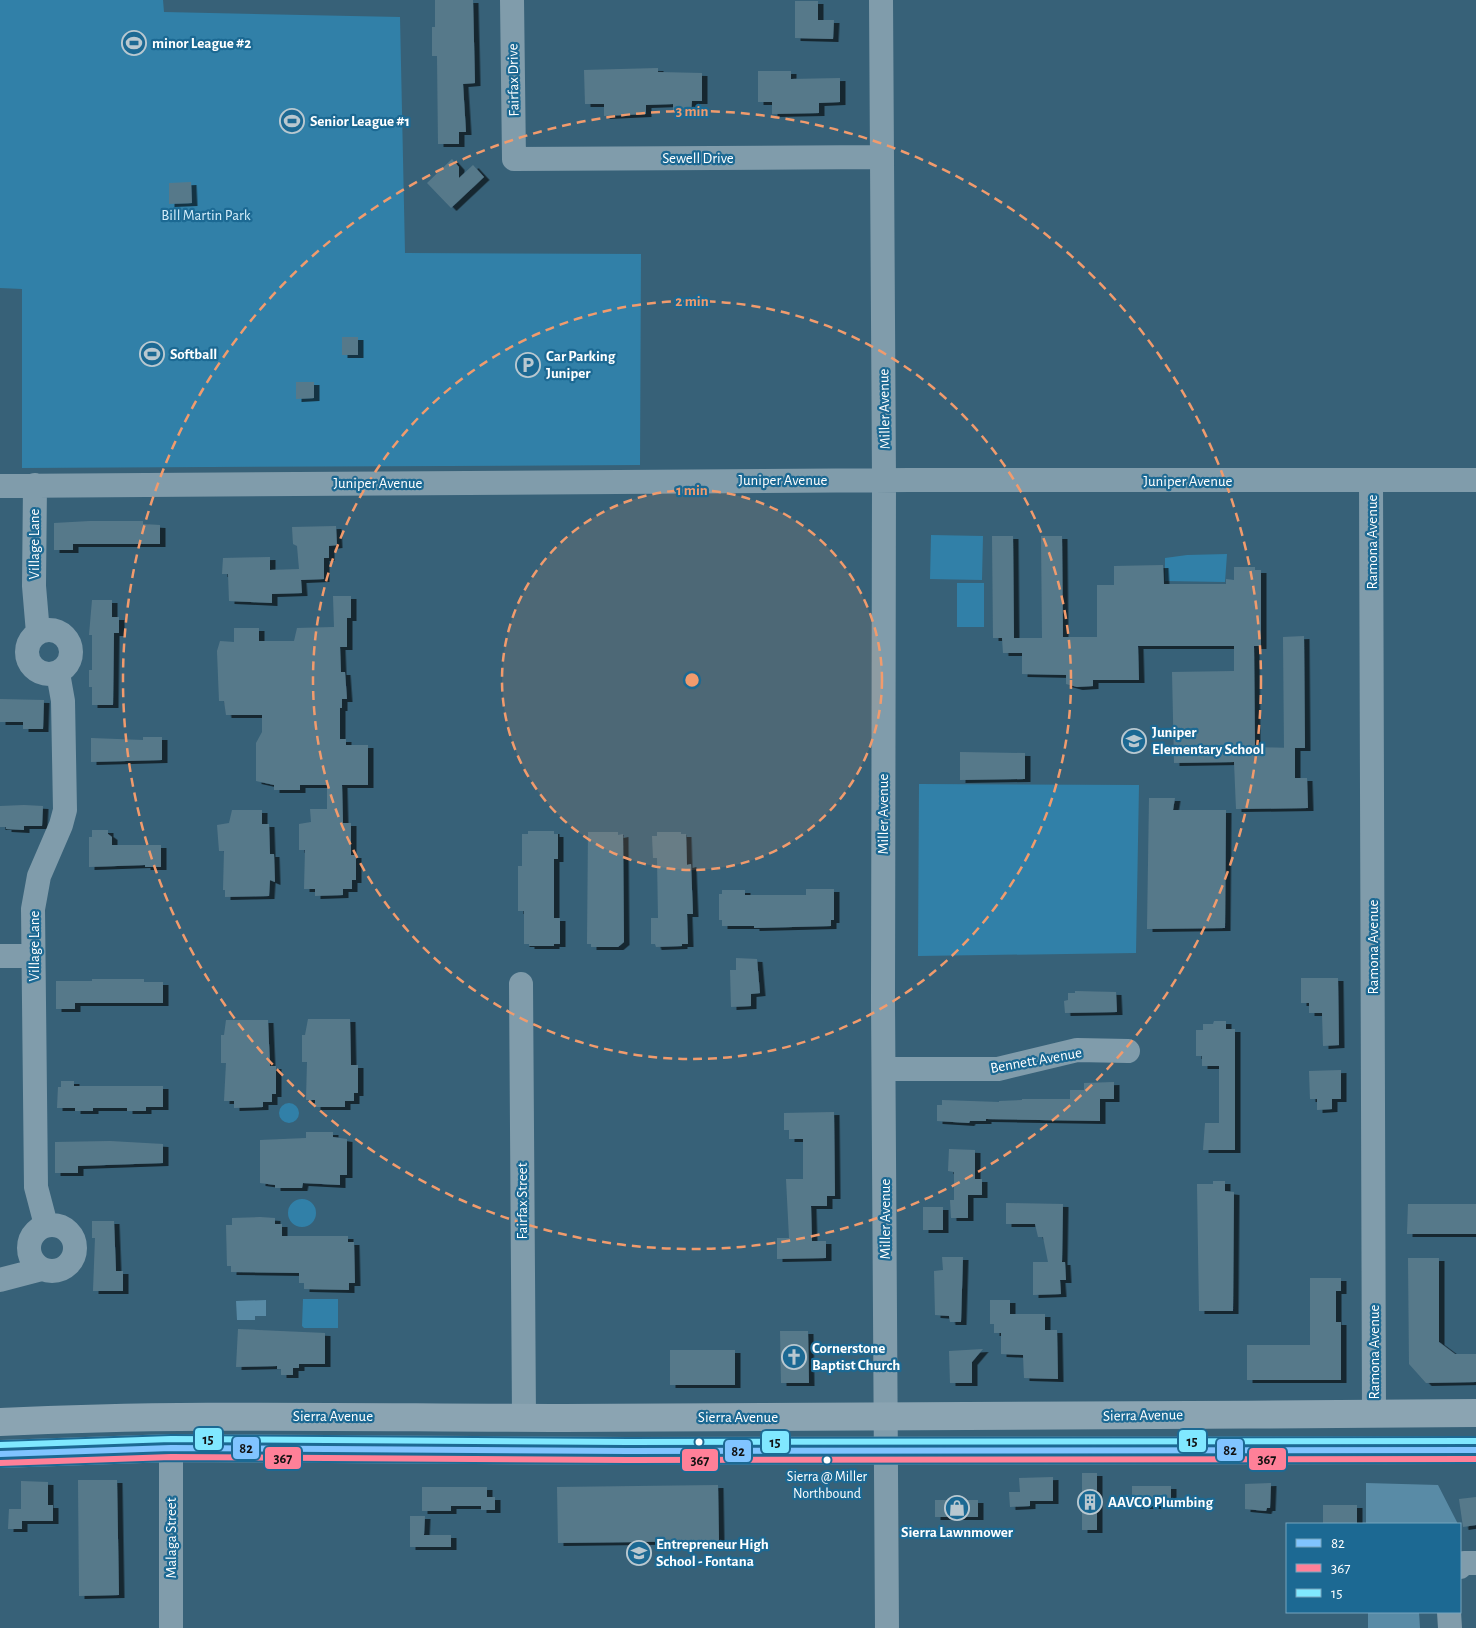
<svg xmlns="http://www.w3.org/2000/svg" width="1476" height="1628" font-family="'Alegreya Sans',sans-serif">
	<defs>
		<filter id="shadow"><feDropShadow dx="5.5" dy="3" stdDeviation="0" flood-color="#0009"/></filter>
	</defs>
	<rect width="100%" height="100%" fill="#376178"/>
	<path fill="#3180a8" d="M0 0H163L164 12 400 17 405 253 641 254 640 465 22 468V289L0 288Z
		M931 535 983 536 982 580 930 579Z
		M1227 554 1225 582 1165 581V558L1187 555Z
		M957 583H984V627H957Z
		M919 784 1139 785 1136 953 918 956Z
		M279 1113a10 10 0 1 1 20 0a10 10 0 1 1-20 0Z
		M288 1213a14 14 0 1 1 28 0a14 14 0 1 1-28 0Z
		M303 1299H338V1328H304L302 1326Z"/>
	<path fill="#598ba6" d="M266 1300V1316H255V1320H237L236 1301Z
		M1366 1483 1438 1485 1458 1524H1366Z
		M1368 1612H1419L1420 1628H1368Z"/>
	<path fill="#57798a" filter="url(#shadow)" d="M435 0H473L475 83 463 84 466 132H459V144H438L437 56H432V27H435Z
		M795 1H818V20H834L833 39 795 38Z
		M658 68V72L702 73V101H692L691 112H673V104L646 105V114L604 116V104H585L584 70Z
		M758 71H791V79L840 78V102L819 103V113L772 114V102H758Z
		M452 159 459 167V178L473 165 484 177 451 208 427 183Z
		M191 182 192 203 169 204V183Z
		M342 337H358V355H342Z
		M296 382H314V398L296 399Z
		M90 521H143V524L160 525V544H73V550H54V523Z
		M336 526 337 545 329 546V558H324V579L301 580 302 593 272 594V603L229 601 228 574H222L223 558 270 557V570L299 569 297 546 293 544 292 527Z
		M992 536H1013L1014 638H1042L1041 536H1062L1063 637H1097V585H1114V566L1163 565 1164 584H1226V579L1234 580V567H1255V570H1261V646H1254L1255 747 1295 748V778H1307L1308 808 1236 809 1234 762 1174 763 1172 672 1234 671V646H1138L1139 680H1093V686L1077 687 1066 684V675L1022 674V653H1003L1002 638H993Z
		M333 596H351V618H347V647H340L341 672H345L347 699H342V708H340V739H346V745H368V785H342L343 823H351V855H356V880H352V889H343V895L315 896V889H304L305 850H299V824L311 822 310 809H327V785H300V790H274V785L256 781V743L262 732V715H226L224 701H219L217 651 220 641 234 642V628H259V641H294L297 628 334 627Z
		M92 600H112V617H119V633H114L113 705H92V687H89V670H92V635H89Z
		M1304 636 1305 748H1284L1283 637Z
		M0 699 44 700 43 729H23V722H0Z
		M143 737H162V760L91 762V738L143 740Z
		M960 752 1025 753V779L960 780Z
		M1149 798H1175L1173 810H1226L1225 928 1147 929Z
		M24 805 43 806 42 826H24V830L6 829V827H0V806Z
		M232 810H262V824H269L270 854H274L275 882 270 880 269 896 225 897V890H223L224 851H219L217 825 229 823Z
		M92 830H108V834L112 837V845H161V867H145V865L89 867V837H92Z
		M528 831H554V834H558V859H554V918H560V944H554V946H529V944H524V911H518V866H522V834H528Z
		M588 832H618V835L623 834 624 942 618 947H591V944H587Z
		M657 832H681V834H686L687 865 691 864 693 914H687L688 944H682V946L656 947 655 944H651V918H658L657 858H653L652 836H657Z
		M806 889H834V920H831V926L754 928V926H722V920H719V894H722V890H745V895H806Z
		M736 958 757 959 760 993 751 994V1006L731 1007 730 970H736Z
		M1301 978H1338L1339 1045 1323 1046 1322 1013H1309V1003H1301Z
		M92 979H144V982H163V1003H75V1009H56V981H92Z
		M1075 991 1116 992 1117 1012 1065 1013 1064 1001 1068 1000V993H1075Z
		M308 1019H350L351 1065H358V1093H354V1101H345V1107H315V1100H306L307 1062H302V1035H305Z
		M226 1020H268L270 1066H276V1094H272V1102H263V1107L234 1108V1101H224L226 1063H221V1035H224Z
		M1214 1021H1226V1029H1235V1150H1203L1205 1123H1219V1066H1202V1056H1196V1030H1203V1024H1213Z
		M1341 1070V1099H1332V1109L1317 1110V1099H1310L1309 1071Z
		M61 1081H74V1086H163V1107H146V1111H127V1108H93V1111H75V1108H57L58 1087H61Z
		M1114 1082V1099H1100V1121L986 1119V1121H970L969 1123 937 1121V1105H942V1100L999 1102V1101L1022 1100V1099H1070V1090H1084V1083Z
		M834 1112 835 1196H827V1206H811L812 1241H826V1258L777 1259V1238H789L786 1179H803V1139H789V1130H784V1113Z
		M306 1132H333V1137L347 1139V1175H340V1185L303 1183 302 1188H275V1185L260 1183V1140L306 1138Z
		M110 1141 163 1144V1163L78 1166V1173H55V1142Z
		M949 1149 975 1150V1179H982V1195H968V1218H951L950 1200H954V1172L948 1171Z
		M1213 1181H1225V1191L1234 1192 1233 1311H1199L1197 1184H1213Z
		M1006 1203 1063 1204 1062 1262H1065L1066 1280H1060L1061 1294 1033 1295V1262H1048L1043 1237H1038L1035 1224H1006Z
		M1408 1204H1476V1234H1407Z
		M923 1207H943V1230H923Z
		M260 1217 275 1218V1224H282V1236H348V1242H354L355 1283H349V1290L304 1289V1283H299V1273L231 1272V1266H227L226 1225H232V1218Z
		M92 1221H114L116 1271H123V1291H93L95 1238H92Z
		M942 1257H963L961 1322H950L949 1316 935 1315 934 1271 943 1270Z
		M1408 1258H1439V1342L1455 1354H1476V1382L1426 1383 1409 1364Z
		M1310 1278H1341V1291H1336V1322H1341V1380H1247V1345H1310Z
		M990 1300H1010V1314H1045V1330H1057L1058 1379 1024 1378 1023 1355 1001 1354V1333H994V1324H990Z
		M238 1329 325 1333V1364H299V1368H293V1375H281V1369H277V1366L236 1367Z
		M780 1331H808L809 1383H781Z
		M983 1349 972 1362V1383H950L949 1351Z
		M670 1350H735V1385H670Z
		M1082 1473H1097V1530H1082Z
		M1053 1477V1501H1030V1506L1010 1507 1009 1492H1020L1019 1478Z
		M78 1480H117L119 1595 79 1596Z
		M21 1481 48 1482V1505H53V1521H22V1529H8L9 1509H21Z
		M1271 1483 1270 1508H1267L1266 1511 1245 1509V1484Z
		M718 1485 719 1541 558 1543 557 1487Z
		M1132 1486H1171V1506H1132Z
		M422 1487H487V1497H495V1510H481V1506H451V1511H422Z
		M1476 1497V1525L1463 1527 1459 1499Z
		M935 1500H978V1517H935Z
		M1323 1505H1357V1524H1323Z
		M410 1516H425L424 1535H451V1547H410Z"/>
	<g fill="none" stroke-linecap="round" stroke-linejoin="round">
		<path stroke="#809cab" stroke-width="24" d="M512 0 514 159 881 157
			M881 0 884 480 883 1001 887 1628
			M1371 480 1374 1414
			M35 485 34 586 38 633
			M0 486 910 480H1476
			M27 652a22 22 0 1 1 44 0a22 22 0 1 1-44 0Z
			M0 956H33
			M521 984 524 1418
			M884 1069H998L1077 1050 1128 1051
			M29 1248a23 23 0 1 1 46 0a23 23 0 1 1-46 0Z
			M46 1225 36 1187 33 909 39 876 61 825 65 810 63 701 58 673
			M0 1280 42 1269
			M171 1448V1628
			M1460 1567 1464 1563H1476
			M1449 1612 1450 1628"/>
		<path stroke="#8ba4b2" stroke-width="28" d="M0 1422C188 1413 376 1418 564 1418 868 1418 1172 1415 1476 1413
			M0 1454 171 1448 628 1451 1476 1450"/>
		<defs>
			<path id="bus-1" d="M0 1454 171 1448 628 1451 1476 1450"/>
			<path id="bus-2" d="M0 1463 171 1457 628 1460 1476 1459"/>
			<path id="bus-3" d="M0 1445 171 1439 628 1442 1476 1441"/>
		</defs>
		<use href="#bus-1" stroke="#1c6993" stroke-width="10"/>
		<use href="#bus-2" stroke="#1c6993" stroke-width="10"/>
		<use href="#bus-3" stroke="#1c6993" stroke-width="10"/>
		<use href="#bus-1" stroke="#80c4ff" stroke-width="6"/>
		<use href="#bus-2" stroke="#ff8098" stroke-width="6"/>
		<use href="#bus-3" stroke="#80e8ff" stroke-width="6"/>
	</g>
	<circle cx="692" cy="680" r="190" fill="#f19b6d" fill-opacity=".12"/>
	<g fill="none" stroke="#f19b6d" stroke-width="2.5" stroke-dasharray="9 6">
		<circle cx="692" cy="680" r="190"/>
		<circle cx="692" cy="680" r="379"/>
		<circle cx="692" cy="680" r="569"/>
	</g>
	<defs>
		<symbol id="stadium-ring" viewBox="-11 -11 22 22"><circle r="9.5" fill="#1c6993" stroke="#b9c8d0" stroke-width="1.5"/><path d="M0-5a6.5 5 0 1 0 0 10a6.5 5 0 1 0 0-10ZM-3.5-1.8h7v3.6h-7Z" fill="#b9c8d0"/></symbol>
		<symbol id="parking-ring" viewBox="-11 -11 22 22"><circle r="9.5" fill="#1c6993" stroke="#b9c8d0" stroke-width="1.5"/><path d="M-3.5-5.5H1a3.5 3.5 0 0 1 0 7H-1V5.5H-3.5ZM-1-3.4V-.6H.8a1.4 1.4 0 0 0 0-2.8Z" fill="#b9c8d0"/></symbol>
		<symbol id="school-ring" viewBox="-11 -11 22 22"><circle r="9.5" fill="#1c6993" stroke="#b9c8d0" stroke-width="1.5"/><path d="M0-5L7-2L0 1L-7-2ZM-4 1L0 2.5L4 1V4Q0 6-4 4Z" fill="#b9c8d0"/></symbol>
		<symbol id="church-ring" viewBox="-11 -11 22 22"><circle r="9.5" fill="#1c6993" stroke="#b9c8d0" stroke-width="1.5"/><path d="M-1.2-6h2.4v3.5h3.3v2.4h-3.3V6h-2.4V-.1h-3.3v-2.4h3.3Z" fill="#b9c8d0"/></symbol>
		<symbol id="building-ring" viewBox="-11 -11 22 22"><circle r="9.5" fill="#1c6993" stroke="#b9c8d0" stroke-width="1.5"/><path d="M-4-6H4V6H1V3H-1V6H-4ZM-2.5-4.3h1.7v1.8h-1.7ZM.8-4.3h1.7v1.8H.8ZM-2.5-1h1.7V.8h-1.7ZM.8-1h1.7V.8H.8Z" fill="#b9c8d0"/></symbol>
		<symbol id="shop-ring" viewBox="-11 -11 22 22"><circle r="9.5" fill="#1c6993" stroke="#b9c8d0" stroke-width="1.5"/><path d="M-5-2.5h2.3a2.7 3.5 0 0 1 5.4 0H5L5.5 6h-11ZM-1.5-2.5h3a1.5 2.3 0 0 0-3 0Z" fill="#b9c8d0"/></symbol>
	</defs>
	<g fill-rule="evenodd">
		<use href="#stadium-ring" x="120" y="29" width="28" height="28"/>
		<use href="#stadium-ring" x="278" y="107" width="28" height="28"/>
		<use href="#stadium-ring" x="138" y="340" width="28" height="28"/>
		<use href="#parking-ring" x="514" y="351" width="28" height="28"/>
		<use href="#school-ring" x="1120" y="727" width="28" height="28"/>
		<use href="#church-ring" x="780" y="1343" width="28" height="28"/>
		<use href="#building-ring" x="1076" y="1488" width="28" height="28"/>
		<use href="#shop-ring" x="943" y="1494" width="28" height="28"/>
		<use href="#school-ring" x="625" y="1539" width="28" height="28"/>
	</g>
	<g fill="#fff" stroke="#1c6993" stroke-width="2">
		<circle cx="699" cy="1442" r="4.5"/>
		<circle cx="827" cy="1460" r="4.5"/>
	</g>
	<g text-anchor="middle" stroke-width="4.5" stroke-linejoin="round" paint-order="stroke">
		<g font-size="14" fill="#fff" stroke="#1c6993">
			<text x="827" y="1481">Sierra @ Miller<tspan x="827" dy="17">Northbound</tspan></text>
		</g>
		<g font-size="15" font-weight="bold" fill="#fff" stroke="#1c6993" text-anchor="start">
			<text x="152" y="48">minor League #2</text>
			<text x="310" y="126">Senior League #1</text>
			<text x="170" y="359">Softball</text>
			<text x="546" y="361">Car Parking<tspan x="546" dy="17">Juniper</tspan></text>
			<text x="1152" y="737">Juniper<tspan x="1152" dy="17">Elementary School</tspan></text>
			<text x="812" y="1353">Cornerstone<tspan x="812" dy="17">Baptist Church</tspan></text>
			<text x="1108" y="1507">AAVCO Plumbing</text>
			<text x="957" y="1537" text-anchor="middle">Sierra Lawnmower</text>
			<text x="656" y="1549">Entrepreneur High<tspan x="656" dy="17">School - Fontana</tspan></text>
		</g>
		<g font-size="15" fill="#fff" stroke="#1c6993">
			<text transform="translate(513 80) rotate(-91)" y="5">Fairfax Drive</text>
			<text x="698" y="163">Sewell Drive</text>
			<text transform="translate(884 409) rotate(-91)" y="5">Miller Avenue</text>
			<text x="783" y="485">Juniper Avenue</text>
			<text x="1188" y="486">Juniper Avenue</text>
			<text x="378" y="488">Juniper Avenue</text>
			<text transform="translate(1372 542) rotate(-90)" y="5">Ramona Avenue</text>
			<text transform="translate(34 544) rotate(-90)" y="5">Village Lane</text>
			<text transform="translate(883 814) rotate(-90)" y="5">Miller Avenue</text>
			<text transform="translate(34 946) rotate(-90)" y="5">Village Lane</text>
			<text transform="translate(1373 947) rotate(-90)" y="5">Ramona Avenue</text>
			<text transform="translate(1036 1060) rotate(-10)" y="5">Bennett Avenue</text>
			<text transform="translate(522 1201) rotate(-90)" y="5">Fairfax Street</text>
			<text transform="translate(885 1219) rotate(-90)" y="5">Miller Avenue</text>
			<text transform="translate(1374 1352) rotate(-90)" y="5">Ramona Avenue</text>
			<text transform="translate(1143 1415) rotate(-1)" y="5">Sierra Avenue</text>
			<text x="333" y="1421">Sierra Avenue</text>
			<text x="738" y="1422">Sierra Avenue</text>
			<text transform="translate(171 1538) rotate(-90)" y="5">Malaga Street</text>
		</g>
		<g font-size="15" fill="#d4edfa" stroke="#1c6993">
			<text x="206" y="220">Bill Martin Park</text>
		</g>
	</g>
	<circle cx="692" cy="680" r="8" fill="#f19b6d" stroke="#1c6993" stroke-width="2.5"/>
	<g font-size="15" text-anchor="middle" font-weight="bold" fill="#f19b6d" stroke="#1c6993" stroke-width="4.5" stroke-linejoin="round" paint-order="stroke">
		<text x="692" y="116">3 min</text>
		<text x="692" y="306">2 min</text>
		<text x="692" y="495">1 min</text>
	</g>
	<g stroke="#1c6993" stroke-width="2">
		<rect x="194" y="1427" width="29" height="24" rx="5" fill="#80e8ff"/>
		<rect x="1178" y="1429" width="29" height="24" rx="5" fill="#80e8ff"/>
		<rect x="761" y="1430" width="29" height="24" rx="5" fill="#80e8ff"/>
		<rect x="232" y="1436" width="28" height="24" rx="5" fill="#80c4ff"/>
		<rect x="1216" y="1438" width="28" height="24" rx="5" fill="#80c4ff"/>
		<rect x="724" y="1439" width="28" height="24" rx="5" fill="#80c4ff"/>
		<rect x="264" y="1446" width="38" height="24" rx="5" fill="#ff8098"/>
		<rect x="1248" y="1447" width="39" height="24" rx="5" fill="#ff8098"/>
		<rect x="681" y="1448" width="38" height="24" rx="5" fill="#ff8098"/>
	</g>
	<g font-size="14" text-anchor="middle" font-weight="bold" fill="#111">
		<text x="208" y="1444">15</text>
		<text x="1192" y="1446">15</text>
		<text x="775" y="1447">15</text>
		<text x="246" y="1453">82</text>
		<text x="1230" y="1455">82</text>
		<text x="738" y="1456">82</text>
		<text x="283" y="1463">367</text>
		<text x="1267" y="1464">367</text>
		<text x="700" y="1465">367</text>
	</g>
	<rect x="1286" y="1523" width="175" height="90" fill="#1c6993" stroke="#77a5be"/>
	<rect x="1296" y="1539" width="25" height="8" fill="#80c4ff" stroke="#77a5be"/>
	<text x="1331" y="1548" font-size="15" fill="#ffffff">82</text>
	<rect x="1296" y="1564" width="25" height="8" fill="#ff8098" stroke="#77a5be"/>
	<text x="1331" y="1573" font-size="15" fill="#ffffff">367</text>
	<rect x="1296" y="1589" width="25" height="8" fill="#80e8ff" stroke="#77a5be"/>
	<text x="1331" y="1598" font-size="15" fill="#ffffff">15</text>
</svg>
